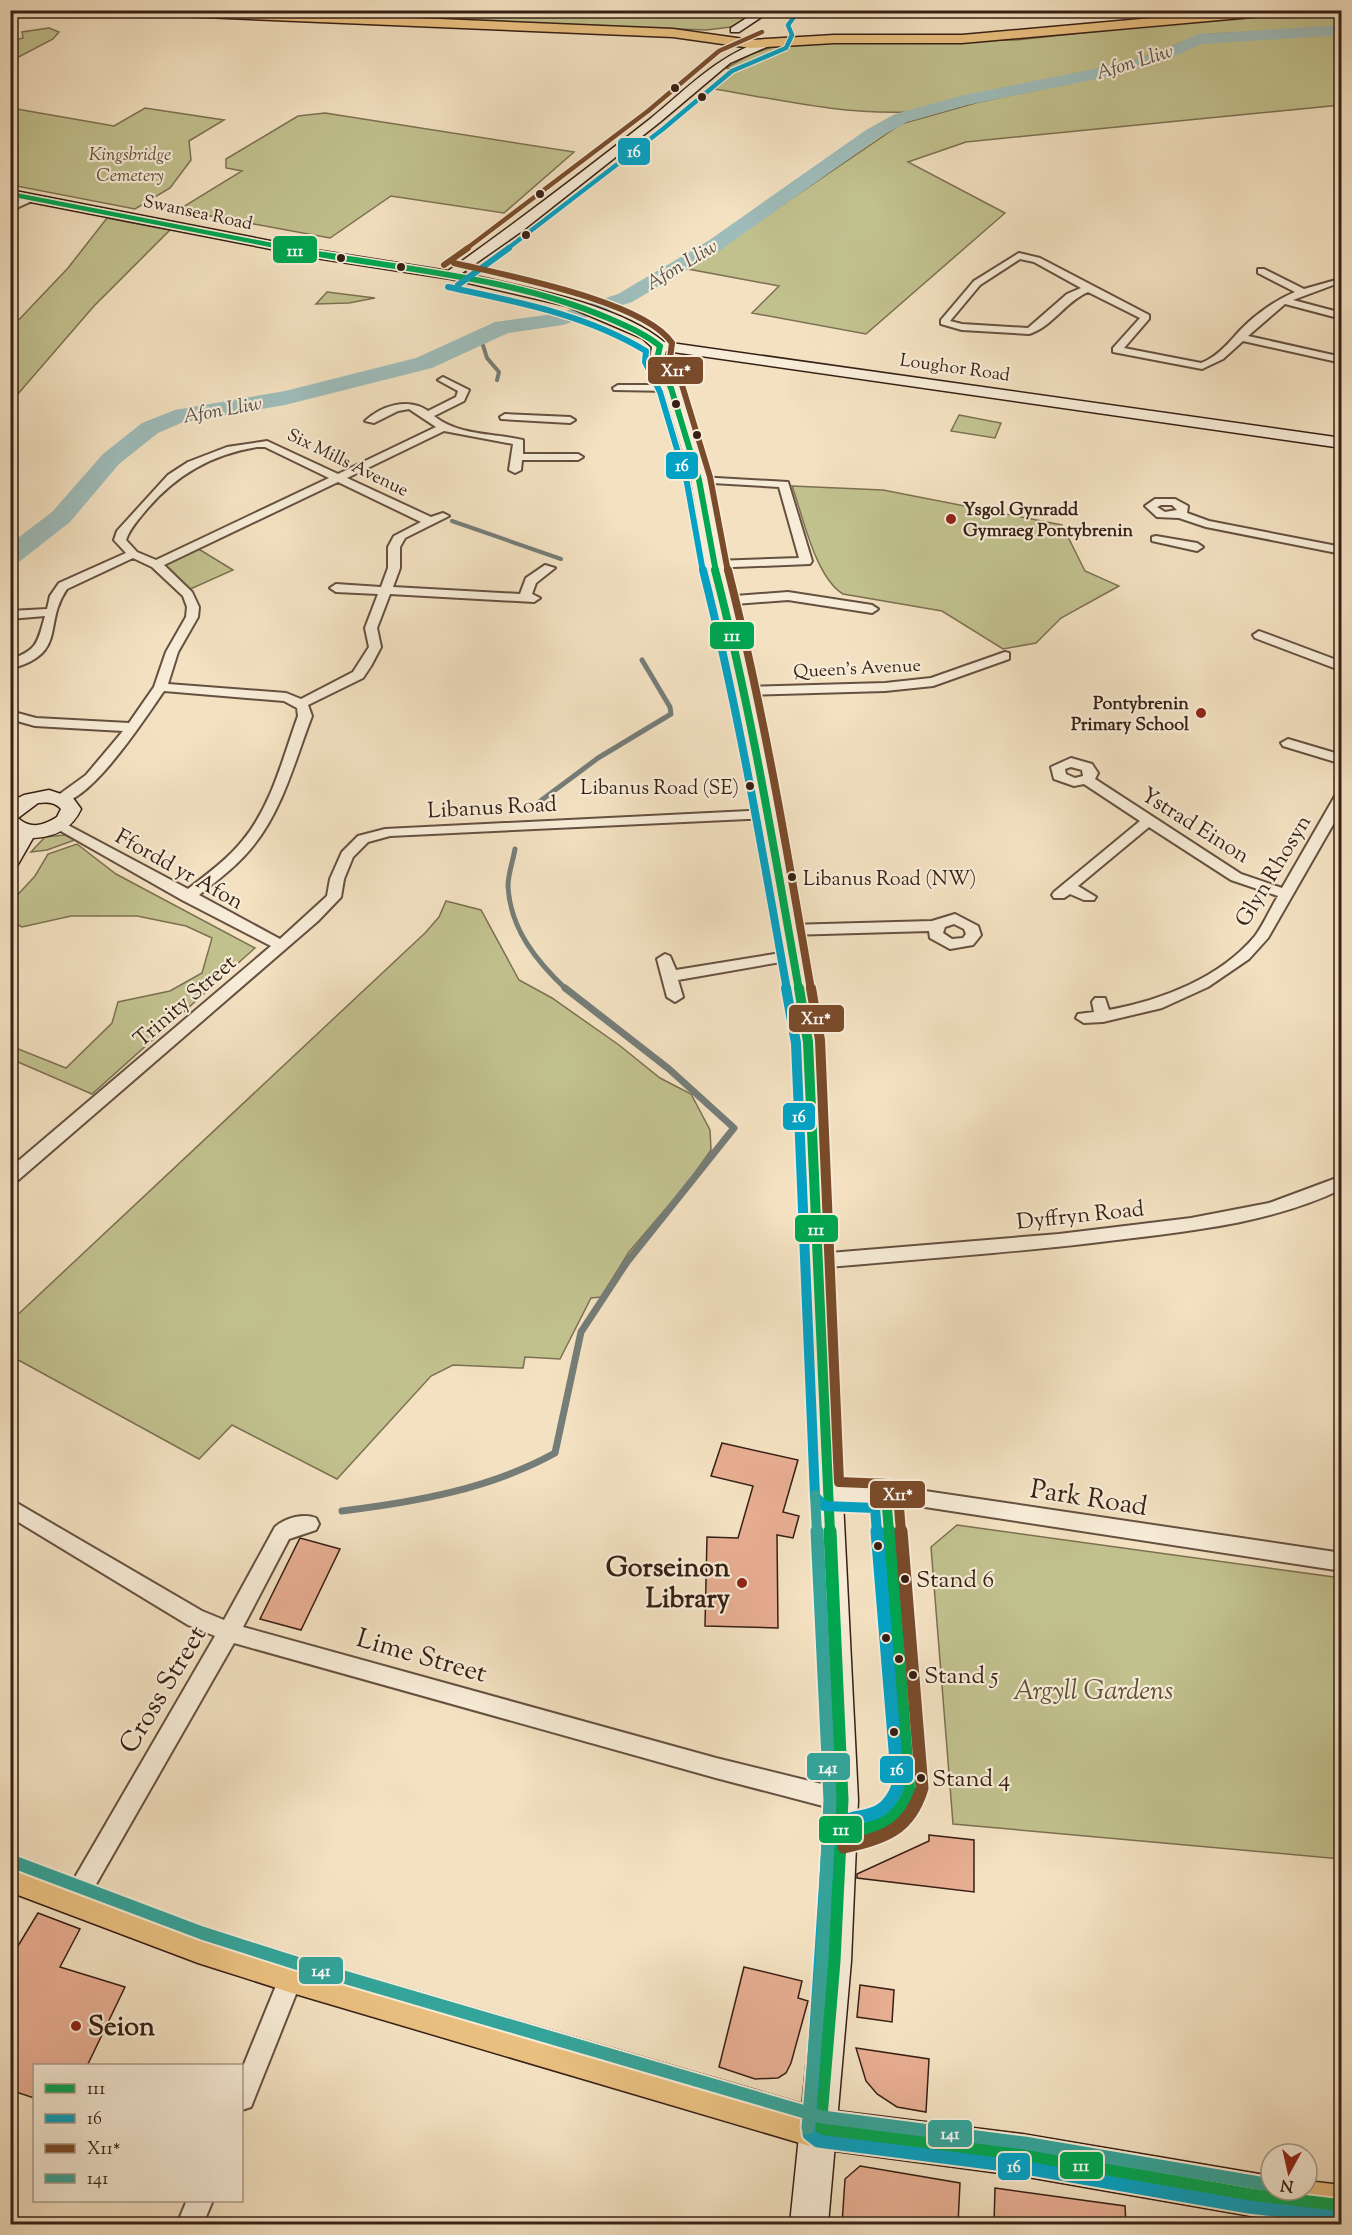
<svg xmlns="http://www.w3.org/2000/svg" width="1352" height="2235" font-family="'Sorts Mill Goudy',serif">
	<rect width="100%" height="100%" fill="#f3e1c1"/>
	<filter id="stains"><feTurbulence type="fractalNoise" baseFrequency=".00333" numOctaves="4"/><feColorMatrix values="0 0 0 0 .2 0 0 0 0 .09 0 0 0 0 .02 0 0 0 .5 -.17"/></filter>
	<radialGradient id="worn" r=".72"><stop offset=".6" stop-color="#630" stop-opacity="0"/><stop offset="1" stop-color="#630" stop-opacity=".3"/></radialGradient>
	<path fill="#c1c18e" stroke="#7c7052" stroke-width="1.5" d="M242 10 761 11 731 27 706 30 241 12Z
		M1325 11H1341V28L1211 34 1191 39 1130 63 910 112C843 115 775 99 709 88L734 70 726 68 751 54 792 41 1015 40 1202 20Z
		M49 28 59 32 53 39 11 61V41L23 38 22 32Z
		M1341 33V105L966 142 908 162 1005 213 866 334 752 313 779 286 688 269 901 124 979 102 1065 84 1167 59 1189 45 1213 39Z
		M11 108 114 126 145 108 224 120 189 141 191 160 170 188 135 209 11 185Z
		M325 113 574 152 504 213 391 196 330 238 178 210 242 171 226 168V159L298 116Z
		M107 218 170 230 94 306 11 402V328L68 268Z
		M327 292 375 298 349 303 316 304Z
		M959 415 1001 423 995 438 951 431Z
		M792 486 883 490 1062 525 1085 571 1119 586 1061 618 1036 643 1003 649 942 611 843 594C815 577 803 516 792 486Z
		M197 548 233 570 188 590 161 565Z
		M65 835 75 840 47 850 31 852 45 837Z
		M77 844 116 874 255 948 92 1094 11 1059V1046L66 1068 112 1023 118 1002 170 991 202 973 212 938 186 926 137 916H71L22 927 11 921V902L35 876 48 854Z
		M446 901 481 910 519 980 552 998 619 1045 660 1078 691 1094 710 1130 711 1150 687 1184 629 1252 601 1297 591 1298 560 1359 525 1357 523 1368H520L453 1365 431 1376 337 1479 232 1425 199 1459 11 1356V1321L425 933 439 917Z
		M957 1525 1341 1578V1859L953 1824 931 1547Z"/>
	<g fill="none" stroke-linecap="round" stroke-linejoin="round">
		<path stroke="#757d78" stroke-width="4" d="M481 339 487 358 499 372 497 380
			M452 521 561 559"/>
		<path stroke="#757d78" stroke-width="5" d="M535 808 539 802 598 758 671 714 670 707 642 660
			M515 849C513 861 508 874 508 886 510 929 537 962 567 990"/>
		<path stroke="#757d78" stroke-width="7" d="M342 1511C415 1502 490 1489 555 1453L581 1332 627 1262 734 1128 669 1069 565 988"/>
		<path fill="#9ebcba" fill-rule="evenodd" d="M1342 25V35L1202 44 1165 60 1112 76 967 105 907 122 878 138 722 249 632 302 563 325 508 333 432 368 285 405 181 423 158 433 119 464 70 522 19 562 10 565V544L52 512 103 454 142 423 175 410 285 391 416 358 495 322 560 313 618 294 708 241 866 130 895 114 964 95 1104 67 1153 54 1199 34Z"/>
	</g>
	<path fill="#e8ae92" stroke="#371f15" stroke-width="1.5" d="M722 1443 798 1460 783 1512 799 1516 793 1538 777 1535 778 1628 705 1626 707 1537 738 1538 753 1486 711 1476Z
		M300 1538 340 1549 301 1630 260 1619Z
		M929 1835 974 1840V1892L857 1878V1874L929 1841Z
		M38 1913 80 1929 60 1967 125 1987 87 2066H34V2098L10 2090V1959Z
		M744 1967 802 1981 798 1998 808 2001 791 2063 786 2073 778 2078 755 2079 719 2067Z
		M860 1985 894 1990 892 2022 857 2017Z
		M856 2048 929 2059 926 2112 897 2107 877 2094 866 2081Z
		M860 2166 960 2183 958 2224H842L845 2179Z
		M995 2188 1125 2206 1126 2224H994Z"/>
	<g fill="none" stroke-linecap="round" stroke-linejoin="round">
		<defs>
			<path id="street" d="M29 196 33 199 32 201 10 211V204Z
				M1019 253 1040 258 1149 315V319L1124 348 1201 363C1215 358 1226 346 1234 337 1249 319 1273 301 1295 292L1258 273V269H1264L1304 289 1336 280V284L1293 300 1342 313V319L1285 304 1248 336 1342 357V363L1243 341 1223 359 1202 369 1113 352V348L1140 318 1088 292C1065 302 1052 327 1029 334L962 330 941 324V320L974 281ZM1020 259 1034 262 1081 288 1067 294 1028 328 962 324 950 321 980 285Z
				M443 377 469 390 464 401 434 416C459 436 493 433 523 440V454H578L583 457 578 460H522L521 470 515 473 509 470 513 444 444 431 347 478 431 517 443 513 449 516 405 538 400 547V568L393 587 520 594 526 578 545 565 555 568 536 583 532 594 540 598 534 602 390 594 377 628 381 647 371 666 363 678 308 705 312 716C295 760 283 809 253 846 238 865 218 880 199 895L280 939 327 896 330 879 342 852 358 836 385 829 767 810 774 814 767 818 390 836 368 842 353 857 344 879 341 897 318 921 16 1182 10 1184V1168L271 946 182 900 52 826 54 823H64L188 889C207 874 228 859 243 840 272 805 283 757 298 716L297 708 284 701 164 691C148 714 87 809 57 802V796L86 775 123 731 35 726 10 719V711L36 718 129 723 154 687 166 652 186 617 187 607 183 596 152 567 133 558 67 589C42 625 69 653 10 669V660C38 649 37 644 45 616L10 619V611L47 609 50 596 59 583 126 553 114 540 117 531 168 475 188 462 227 447 267 441 338 474 436 427 409 409 398 411 374 423 365 421C381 406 408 397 428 411L456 397 458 391 438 380ZM257 447H265L329 478 156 560 137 552 126 540C130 528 139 519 147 509 176 475 212 454 257 447ZM338 482 421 522 394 536 388 547V568L381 587 336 584 330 588 336 592 378 594 365 628 369 647 353 672 301 699 286 693 168 684 178 652 198 617 199 607 192 592 164 565Z
				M618 385H671L676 388 671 391 614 390 613 388Z
				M505 414 570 417 575 420 570 423 501 419 500 417Z
				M699 477 788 482 812 561 810 564 710 568V562L714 561 799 558 779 487 695 482 693 480Z
				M1155 499H1175L1188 506 1187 513 1209 521 1342 547V554L1206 527 1179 518 1157 517 1145 506ZM1161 505H1172L1177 510 1165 512 1157 507Z
				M1156 536 1197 543 1203 547 1197 551 1152 541V537Z
				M788 592 872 605 878 609 872 613 788 600 722 605 716 601 722 597Z
				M1259 631 1342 662V671L1255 638 1253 635Z
				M1005 652 1009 653V659L933 686 885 691 743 695 737 691 743 687 885 683 931 678Z
				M1288 739 1342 755V764L1283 746 1281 743Z
				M1071 758 1092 764 1098 773 1095 779 1241 874 1282 888 1335 796 1342 792V809L1268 938 1249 959 1208 987 1162 1008 1103 1022 1084 1023 1076 1018 1078 1014 1094 1012 1092 1002 1095 998H1105L1109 1010C1162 1000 1220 978 1255 936 1264 924 1270 909 1278 896L1231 880 1149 827 1078 886 1096 897 1094 900H1084L1070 894 1064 898H1054L1052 895 1054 892 1140 821 1084 784 1074 786 1054 779 1051 767ZM1071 767 1082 770 1083 776 1075 778 1066 774 1065 769Z
				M955 914 978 926 981 935 973 945 950 949 930 938 929 931 788 935 781 930 788 925 932 921ZM954 924 964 929 966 934 963 938 952 939 943 933 945 927Z
				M793 951 801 956 798 959 678 980 683 997 675 1002 667 997 657 959 665 954 670 956 676 970Z
				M1342 1176V1189C1273 1222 1199 1230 1125 1239 1023 1252 920 1259 817 1268L811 1266 808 1261 811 1256 817 1254 1059 1234 1191 1218 1269 1203Z
				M827 1486 925 1491 1342 1553V1571L925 1507 827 1502 820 1500 817 1494 820 1488Z
				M10 1499 202 1611 224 1620 275 1527C285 1518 303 1513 316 1518L319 1524 316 1530 289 1539 243 1627 716 1758 842 1789 850 1792 853 1800 850 1808 842 1811 716 1778 234 1643 83 1907 75 1910 67 1907 63 1899 67 1891 215 1636 188 1625 10 1517Z
				M292 1962 300 1966 304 1974 251 2107 242 2110V2069L284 1966Z
				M187 2200H213L203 2224H177Z"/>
			<path id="secondary" d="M759 10H772L739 32H731V28Z
				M767 40 771 41V45L730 63 660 122 522 231 462 273C522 287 617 303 664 342L1342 438V448L666 351 664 359 679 388 707 480 723 565 741 635 780 824 820 1042 858 1800 851 1961 828 2224H790L817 1961 826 1800 796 1042 760 824 723 635 705 565 691 480 663 388 650 359 652 347 642 338 567 306 451 279 322 259 10 198V190L322 251 448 271C517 222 584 171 650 119 687 89 720 53 767 40Z
				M49 790 73 798 81 809C72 829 55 837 33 838L17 866 10 867V841L14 835 10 833V802L24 795ZM38 803C47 802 55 802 61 809L57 817C44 825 31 830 18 818Z"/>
			<path id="primary" d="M125 10H226L673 29 751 40 834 35H962L1241 10H1292L1286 14 962 43H834L751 48 673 37 131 14Z
				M10 1855 198 1925 292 1955 820 2109 1022 2134 1271 2176V2190H1307V2181L1342 2185V2224L1251 2216 1022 2176 820 2149 292 1993 198 1963 10 1892Z"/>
		</defs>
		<use href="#street" stroke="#665040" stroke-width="4"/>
		<use href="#secondary" stroke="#371f15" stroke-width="3"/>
		<use href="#primary" stroke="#371f15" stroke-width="3"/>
		<use href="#street" fill="#f7ecd7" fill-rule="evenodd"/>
		<use href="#secondary" fill="#f7ecd7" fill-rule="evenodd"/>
		<use href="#primary" fill="#eac080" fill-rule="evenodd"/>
		<defs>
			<path id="bus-1-far4" d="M10 194 292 249"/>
			<path id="bus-1-far3" d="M285 248C392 269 506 275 608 318 626 326 644 333 660 346
				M660 346 657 359 671 388 699 480 716 572"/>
			<path id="bus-1-far2" d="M715 570C751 708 774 849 799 990"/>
			<path id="bus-1-far1" d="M799 988 808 1042 830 1532
				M886 1496 889 1532"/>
			<path id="bus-1" d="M841 1835C870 1829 896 1823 909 1793L889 1531
				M820 2129 834 1961 842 1800 830 1531
				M820 2129 1022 2155 1251 2195 1342 2206"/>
			<path id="bus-2-far4" d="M507 249 663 129 732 71 786 48 792 35 788 25 794 17"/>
			<path id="bus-2-far3" d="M458 285 509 248
				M448 287C517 302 585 314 646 351L645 362 660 392 687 483 703 572"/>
			<path id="bus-2-far2" d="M703 570C738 708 762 849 787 990"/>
			<path id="bus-2-far1" d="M786 988 796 1043 815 1496 824 1506 875 1508 877 1532"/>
			<path id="bus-2" d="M877 1531 898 1786C881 1830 852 1806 829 1832L809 2134 818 2141 1020 2167 1249 2207 1341 2218"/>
			<path id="bus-3-far4" d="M466 249 648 111 719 51 762 32"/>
			<path id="bus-3-far3" d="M454 263C504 275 644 301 672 343L670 358 682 385 710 477 728 572
				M444 265 468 248"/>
			<path id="bus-3-far2" d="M728 570C763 708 787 849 811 990"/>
			<path id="bus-3-far1" d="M811 988 820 1040 839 1482 889 1484 898 1495 901 1532"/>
			<path id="bus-3" d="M844 1847C884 1837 909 1831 922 1788L901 1531"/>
			<path id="bus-4-far1" d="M815 1495 817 1532"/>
			<path id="bus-4" d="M14 1862 202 1933 296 1963 822 2117 1024 2143 1271 2185
				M808 2128 822 1960 830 1800 817 1531"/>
		</defs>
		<use href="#bus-1-far4" stroke="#f7ecd7" stroke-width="7"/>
		<use href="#bus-1-far3" stroke="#f7ecd7" stroke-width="9"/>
		<use href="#bus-1-far2" stroke="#f7ecd7" stroke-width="11"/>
		<use href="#bus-1-far1" stroke="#f7ecd7" stroke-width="14"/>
		<use href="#bus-1" stroke="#f7ecd7" stroke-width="17"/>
		<use href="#bus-2-far4" stroke="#f7ecd7" stroke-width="7"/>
		<use href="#bus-2-far3" stroke="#f7ecd7" stroke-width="9"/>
		<use href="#bus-2-far2" stroke="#f7ecd7" stroke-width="11"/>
		<use href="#bus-2-far1" stroke="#f7ecd7" stroke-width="14"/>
		<use href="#bus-2" stroke="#f7ecd7" stroke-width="17"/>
		<use href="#bus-3-far4" stroke="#f7ecd7" stroke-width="7"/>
		<use href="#bus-3-far3" stroke="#f7ecd7" stroke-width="9"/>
		<use href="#bus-3-far2" stroke="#f7ecd7" stroke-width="11"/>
		<use href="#bus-3-far1" stroke="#f7ecd7" stroke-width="14"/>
		<use href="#bus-3" stroke="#f7ecd7" stroke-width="17"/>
		<use href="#bus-4-far1" stroke="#f7ecd7" stroke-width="14"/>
		<use href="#bus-4" stroke="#f7ecd7" stroke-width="17"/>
		<use href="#bus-1-far4" stroke="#00a651" stroke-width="4.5"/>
		<use href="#bus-1-far3" stroke="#00a651" stroke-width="6"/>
		<use href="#bus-1-far2" stroke="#00a651" stroke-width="8"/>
		<use href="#bus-1-far1" stroke="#00a651" stroke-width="10"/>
		<use href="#bus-1" stroke="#00a651" stroke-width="13"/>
		<use href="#bus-2-far4" stroke="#03a2c5" stroke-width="4.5"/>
		<use href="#bus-2-far3" stroke="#03a2c5" stroke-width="6"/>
		<use href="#bus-2-far2" stroke="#03a2c5" stroke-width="8"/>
		<use href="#bus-2-far1" stroke="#03a2c5" stroke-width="10"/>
		<use href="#bus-2" stroke="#03a2c5" stroke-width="13"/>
		<use href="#bus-3-far4" stroke="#7a4b2a" stroke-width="4.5"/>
		<use href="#bus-3-far3" stroke="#7a4b2a" stroke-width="6"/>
		<use href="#bus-3-far2" stroke="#7a4b2a" stroke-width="8"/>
		<use href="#bus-3-far1" stroke="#7a4b2a" stroke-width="10"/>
		<use href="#bus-3" stroke="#7a4b2a" stroke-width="13"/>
		<use href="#bus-4-far1" stroke="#34a49a" stroke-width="10"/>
		<use href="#bus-4" stroke="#34a49a" stroke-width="13"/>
	</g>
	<g fill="#371f15" stroke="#f7ecd7" stroke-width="2">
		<circle cx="675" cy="88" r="5"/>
		<circle cx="702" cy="97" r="5"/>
		<circle cx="540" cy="194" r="5"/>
		<circle cx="526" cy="235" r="5"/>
		<circle cx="341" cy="258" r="5"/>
		<circle cx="401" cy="267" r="5"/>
		<circle cx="676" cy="404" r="5"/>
		<circle cx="697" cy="435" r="5"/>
		<circle cx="750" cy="786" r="5"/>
		<circle cx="792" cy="877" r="5"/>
		<circle cx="878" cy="1546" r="5"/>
		<circle cx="905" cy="1579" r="5"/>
		<circle cx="886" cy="1638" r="5"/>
		<circle cx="899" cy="1659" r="5"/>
		<circle cx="913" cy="1675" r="5"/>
		<circle cx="894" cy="1732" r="5"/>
		<circle cx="921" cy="1778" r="5"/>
	</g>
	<g fill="#8f2418" stroke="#f7ecd7" stroke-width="2">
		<circle cx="951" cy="519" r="6"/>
		<circle cx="1201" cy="713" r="6"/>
		<circle cx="742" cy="1583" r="6"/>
		<circle cx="76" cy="2026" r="6"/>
	</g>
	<g text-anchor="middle" stroke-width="4.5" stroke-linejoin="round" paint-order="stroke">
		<g font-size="18" font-style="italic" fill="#605039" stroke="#f7ecd7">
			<text x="130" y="160">Kingsbridge<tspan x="130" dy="21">Cemetery</tspan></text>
		</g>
		<g font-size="18" fill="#371f15" stroke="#f7ecd7">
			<text transform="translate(198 212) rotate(12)" y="6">Swansea Road</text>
			<text transform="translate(955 367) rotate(8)" y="6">Loughor Road</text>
			<text transform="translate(348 462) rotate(26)" y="6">Six Mills Avenue</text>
			<text transform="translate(857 668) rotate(-3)" y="6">Queen's Avenue</text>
		</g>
		<g font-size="18" font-weight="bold" fill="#371f15" stroke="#f7ecd7" text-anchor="start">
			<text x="963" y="515">Ysgol Gynradd<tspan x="963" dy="21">Gymraeg Pontybrenin</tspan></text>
			<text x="1189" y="709" text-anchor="end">Pontybrenin<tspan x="1189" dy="21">Primary School</tspan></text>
		</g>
		<g font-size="20" font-style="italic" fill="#564e47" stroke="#f7ecd7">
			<text transform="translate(1134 61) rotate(-17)" y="7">Afon Lliw</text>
			<text transform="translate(681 264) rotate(-31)" y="7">Afon Lliw</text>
			<text transform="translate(222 409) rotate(-10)" y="7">Afon Lliw</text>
		</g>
		<g font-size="20" fill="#371f15" stroke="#f7ecd7" text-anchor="end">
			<text x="739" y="794">Libanus Road (SE)</text>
			<text x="803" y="885" text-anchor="start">Libanus Road (NW)</text>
		</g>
		<g font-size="22" fill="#371f15" stroke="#f7ecd7">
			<text transform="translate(492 806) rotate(-3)" y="8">Libanus Road</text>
			<text transform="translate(1196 824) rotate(32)" y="8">Ystrad Einon</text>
			<text transform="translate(180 868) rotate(29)" y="8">Ffordd yr Afon</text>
			<text transform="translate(1272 870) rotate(-59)" y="8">Glyn Rhosyn</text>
			<text transform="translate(184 1000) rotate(-41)" y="8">Trinity Street</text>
			<text transform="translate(1080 1214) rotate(-6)" y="8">Dyffryn Road</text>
		</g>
		<g font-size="24" fill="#371f15" stroke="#f7ecd7" text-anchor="start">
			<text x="916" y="1587">Stand 6</text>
			<text x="924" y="1683">Stand 5</text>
			<text x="932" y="1786">Stand 4</text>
		</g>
		<g font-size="27" fill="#371f15" stroke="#f7ecd7">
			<text transform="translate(1089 1497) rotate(9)" y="9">Park Road</text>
			<text transform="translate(422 1655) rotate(16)" y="9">Lime Street</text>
			<text transform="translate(162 1689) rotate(-59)" y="9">Cross Street</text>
		</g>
		<g font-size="27" font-weight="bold" fill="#371f15" stroke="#f7ecd7" text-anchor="end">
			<text x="730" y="1576">Gorseinon<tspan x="730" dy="31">Library</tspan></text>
			<text x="88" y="2035" text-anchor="start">Seion</text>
		</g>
		<g font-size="27" font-style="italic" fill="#605039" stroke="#f7ecd7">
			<text x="1093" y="1699">Argyll Gardens</text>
		</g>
	</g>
	<g stroke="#f7ecd7" stroke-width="2">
		<rect x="617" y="137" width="34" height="29" rx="6" fill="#03a2c5"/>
		<rect x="272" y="235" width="46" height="29" rx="6" fill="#00a651"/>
		<rect x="647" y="356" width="57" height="29" rx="6" fill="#7a4b2a"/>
		<rect x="665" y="451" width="34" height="29" rx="6" fill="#03a2c5"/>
		<rect x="709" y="621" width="46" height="29" rx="6" fill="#00a651"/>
		<rect x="788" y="1004" width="57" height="29" rx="6" fill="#7a4b2a"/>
		<rect x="782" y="1102" width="34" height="29" rx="6" fill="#03a2c5"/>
		<rect x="794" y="1214" width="45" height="29" rx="6" fill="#00a651"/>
		<rect x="869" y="1480" width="57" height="29" rx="6" fill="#7a4b2a"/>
		<rect x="806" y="1752" width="45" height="29" rx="6" fill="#34a49a"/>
		<rect x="879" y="1755" width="35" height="29" rx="6" fill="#03a2c5"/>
		<rect x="818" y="1815" width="45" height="29" rx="6" fill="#00a651"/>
		<rect x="298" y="1956" width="46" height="29" rx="6" fill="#34a49a"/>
		<rect x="927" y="2119" width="46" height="29" rx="6" fill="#34a49a"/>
		<rect x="1059" y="2151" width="45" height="29" rx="6" fill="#00a651"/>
		<rect x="997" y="2152" width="34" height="29" rx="6" fill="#03a2c5"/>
	</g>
	<g font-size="16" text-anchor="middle" font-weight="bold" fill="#fff">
		<text x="634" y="157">16</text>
		<text x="295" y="256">111</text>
		<text x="676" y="376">X11*</text>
		<text x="682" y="471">16</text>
		<text x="732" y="641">111</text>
		<text x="816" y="1024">X11*</text>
		<text x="799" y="1122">16</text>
		<text x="816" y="1235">111</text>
		<text x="898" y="1500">X11*</text>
		<text x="828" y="1773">141</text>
		<text x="897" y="1775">16</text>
		<text x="841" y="1835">111</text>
		<text x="321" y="1976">141</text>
		<text x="950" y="2139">141</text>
		<text x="1081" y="2171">111</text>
		<text x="1014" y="2172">16</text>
	</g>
	<rect width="1352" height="2235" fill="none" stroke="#f3e1c1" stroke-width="36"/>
	<rect x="12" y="12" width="1328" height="2211" fill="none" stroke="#371f15" stroke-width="3"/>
	<rect x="18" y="18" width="1316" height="2199" fill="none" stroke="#371f15" stroke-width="1.5"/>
	<rect x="33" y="2064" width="210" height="138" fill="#f7ecd7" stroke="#aa9a89" stroke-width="1.5"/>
	<rect x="45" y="2084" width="30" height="9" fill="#00a651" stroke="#aa9a89" stroke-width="1.5"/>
	<text x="87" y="2094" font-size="18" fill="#371f15">111</text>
	<rect x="45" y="2114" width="30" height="9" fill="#03a2c5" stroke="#aa9a89" stroke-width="1.5"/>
	<text x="87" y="2124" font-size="18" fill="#371f15">16</text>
	<rect x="45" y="2144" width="30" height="9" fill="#7a4b2a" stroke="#aa9a89" stroke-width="1.5"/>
	<text x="87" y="2154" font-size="18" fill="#371f15">X11*</text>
	<rect x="45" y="2174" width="30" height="9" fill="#34a49a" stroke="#aa9a89" stroke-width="1.5"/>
	<text x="87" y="2184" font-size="18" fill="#371f15">141</text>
	<g transform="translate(1289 2172) rotate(188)"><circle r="28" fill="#f7ecd7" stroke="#aa9a89" stroke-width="1.5"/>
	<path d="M0-4.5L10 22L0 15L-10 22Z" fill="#8f2418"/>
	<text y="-9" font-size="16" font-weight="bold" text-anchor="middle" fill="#371f15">N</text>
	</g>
	<rect width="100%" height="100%" filter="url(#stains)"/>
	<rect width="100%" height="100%" fill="url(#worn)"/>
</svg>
